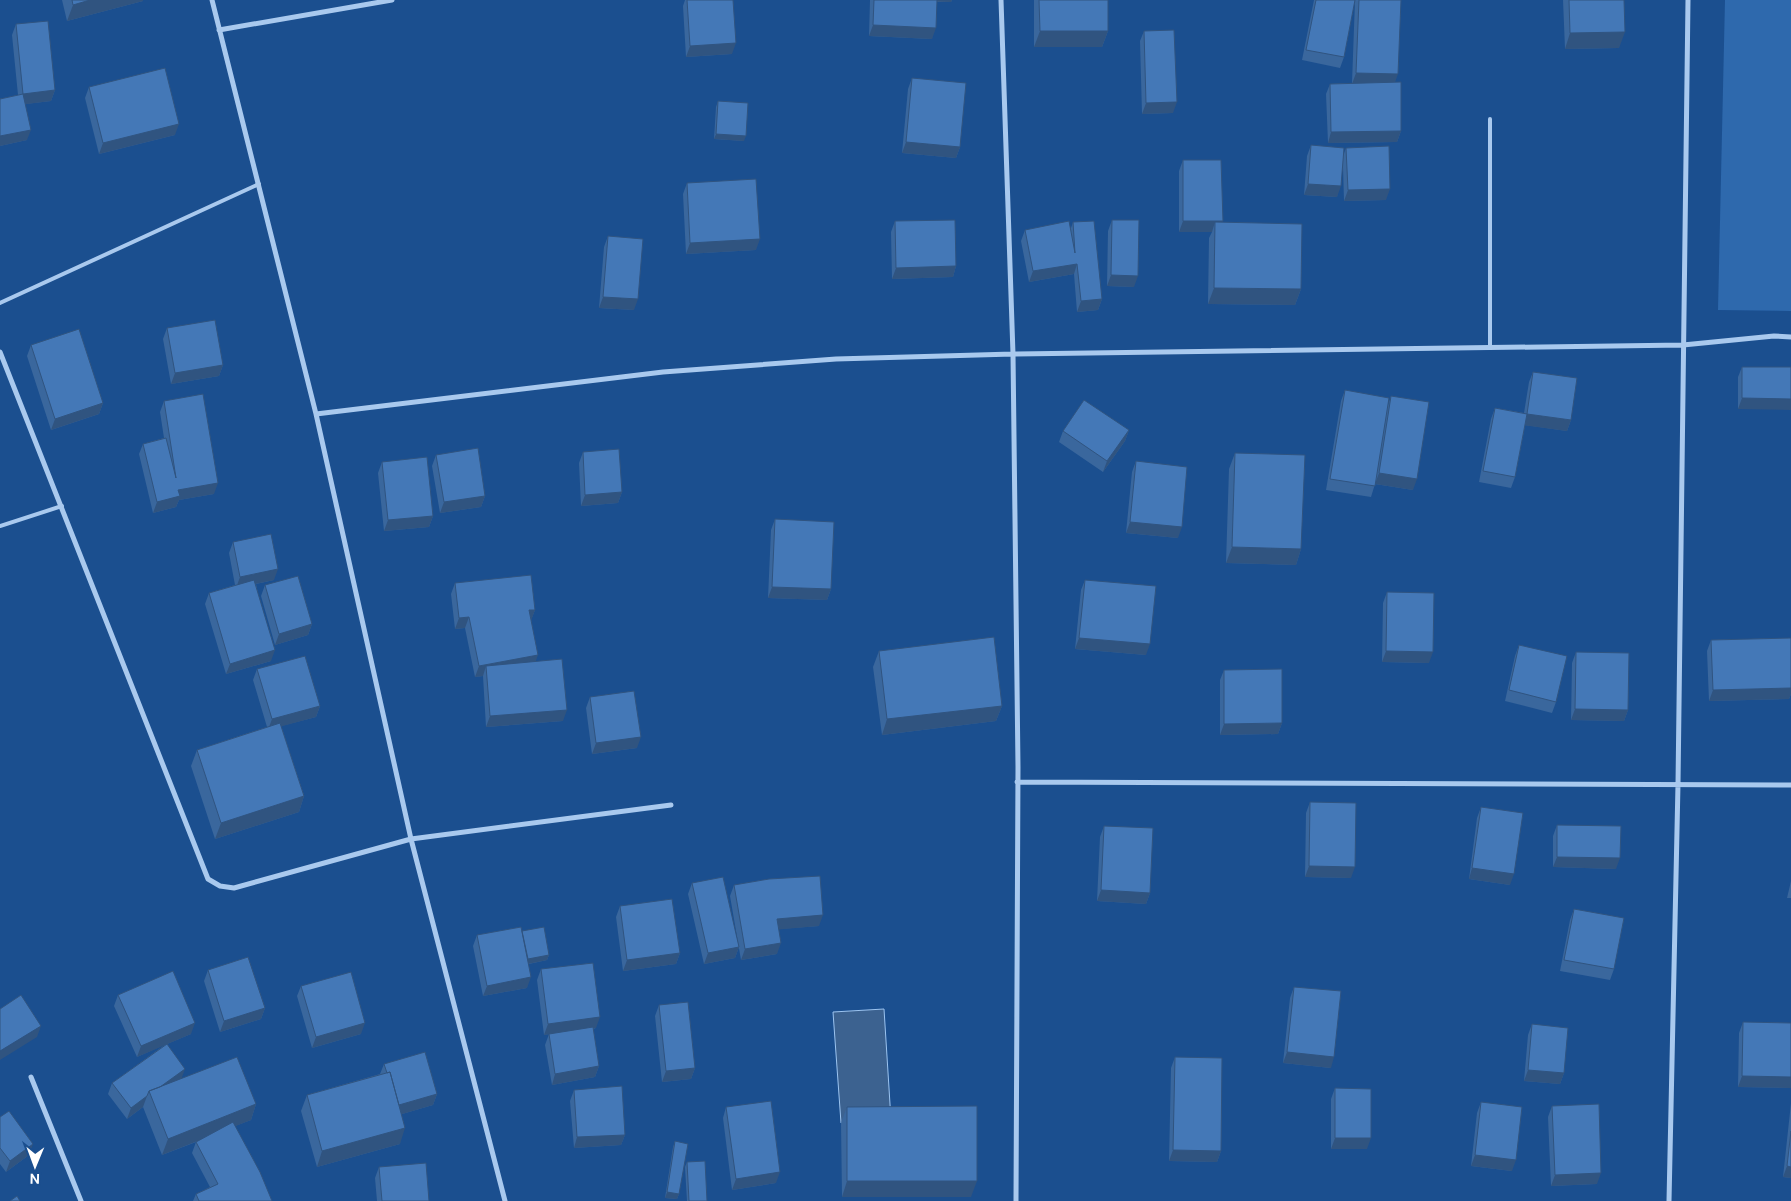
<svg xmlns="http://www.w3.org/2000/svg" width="1791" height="1201" font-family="'DM Sans',sans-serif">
	<rect width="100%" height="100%" fill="#1b4f8f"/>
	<path fill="#2e69ad" d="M1725 0H1791V311L1718 310Z"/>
	<path fill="#3c6290" stroke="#9cc4f0" d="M884 1009 891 1120 841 1123 833 1012Z"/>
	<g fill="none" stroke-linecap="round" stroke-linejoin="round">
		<path stroke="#a9c9ee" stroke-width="4" d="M0 303 259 184
			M1490 348V119
			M0 526 62 506"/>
		<path stroke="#a9c9ee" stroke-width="5" d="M212 0 316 414 411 839 505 1201
			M1001 0 1013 354 1018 767 1016 1201
			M219 30 392 0
			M0 352 208 879 220 886 234 888 411 839 671 805
			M316 414 663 372 836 359 1013 354 1683 345 1774 336 1791 337
			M1017 782 1791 785
			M31 1077 81 1201
			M1669 1201 1678 784 1688 0"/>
	</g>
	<path fill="#3a679d" d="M62 0H143V1L67 21Z
		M685 0H733L732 54 686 57 683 6Z
		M870 0H952L951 2H937L932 39 869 36Z
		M1034 0H1108V31L1102 47H1034Z
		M1314 0H1355L1344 57 1340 68 1302 60Z
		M1355 0H1401L1395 82 1401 131 1397 142 1328 143 1326 94 1330 84 1352 83Z
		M1563 0H1624L1619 48 1565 49Z
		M16 24 55 90 51 101 25 104 27 140 0 146V99L18 95 12 35Z
		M1144 31 1173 113 1142 114 1140 41Z
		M912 78 960 147 956 158 902 153 908 89Z
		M89 87 175 135 99 154 85 98Z
		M718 101 744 141 714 139 716 107Z
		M1311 145 1343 156 1346 148 1386 200 1344 201 1343 167 1337 197 1304 195 1307 156Z
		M1183 160 1223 221 1222 223 1301 289 1295 305 1208 304 1209 238 1212 232H1179V171Z
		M687 183 756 250 686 254 683 194Z
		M1112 220 1134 287 1107 286 1108 231Z
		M895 221 956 266 953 277 892 279 891 232Z
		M1073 222 1102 299 1098 310 1077 312 1074 274 1029 282 1021 241 1025 230 1071 228Z
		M608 236 634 310 599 308 604 247Z
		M167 328 223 365 219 376 171 384 163 339Z
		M31 345 103 403 99 414 51 430 27 356Z
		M1742 367H1791L1738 409V377Z
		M1533 372 1571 420 1567 431 1525 425 1515 477 1511 488 1479 482 1491 419 1495 408 1524 413 1529 382Z
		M1345 390 1388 405 1391 396 1413 490 1375 484 1371 497 1326 490 1341 401Z
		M164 401 214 494 179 500 176 507 153 513 139 454 143 444 164 438 160 412Z
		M1129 430 1125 441 1103 472 1059 442 1063 431Z
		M583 452 622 492 618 503 581 506 579 463Z
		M1235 453 1301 549 1296 565 1226 563 1229 469Z
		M436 455 485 496 481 507 440 513 432 466Z
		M1136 461 1178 538 1126 533 1132 472Z
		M382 462 433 516 429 527 384 531 378 473Z
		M775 519 831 589 827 600 768 598 771 530Z
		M233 542 274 580 256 584 271 661 226 674 205 604 209 593 235 585 229 553Z
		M1085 580 1146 655 1075 649 1081 590Z
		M455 583 535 610 531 620 535 662 563 721 486 727 483 676 475 677 465 628 455 629 451 594Z
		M265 585 312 624 308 635 275 645 261 596Z
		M1387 592 1429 663 1382 662 1383 603Z
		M1791 638V694L1789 699 1709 701 1707 651 1711 640Z
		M1519 645 1556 702 1552 713 1505 701 1515 656Z
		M879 651 1002 706 996 721 882 735 873 667Z
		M1576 652 1628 710 1624 721 1571 720 1572 663Z
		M257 669 320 706 316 717 281 726 304 796 299 812 215 839 191 766 197 750 267 727 253 680Z
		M1224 670 1282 723 1278 734 1220 735V680Z
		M590 697 637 748 592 754 586 708Z
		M1310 802 1351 878 1305 877 1306 813Z
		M1481 807 1510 885 1469 879 1477 818Z
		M1557 825 1616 869 1553 867V836Z
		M1104 826 1150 893 1146 904 1097 901 1100 837Z
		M1791 881V898H1787Z
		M692 883 739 947 735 958 704 964 688 894Z
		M734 885 819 926 779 929 777 954 741 960 730 896Z
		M620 906 680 953 676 964 623 971 616 917Z
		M1574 909 1614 969 1610 980 1560 971 1570 920Z
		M522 931 549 955 547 960 529 964 527 988 483 996 473 946 477 935Z
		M541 969 596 1028 593 1029 599 1066 595 1077 552 1085 545 1045 549 1034 544 1035 537 980Z
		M208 970 265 1008 261 1019 220 1032 204 981Z
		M301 986 361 1034 312 1048 297 996Z
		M1294 987 1331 1068 1283 1063 1290 998Z
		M118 995 191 1034 167 1044 182 1078 256 1104 251 1120 235 1126 272 1201H193L196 1194 210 1187 192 1153 196 1142 162 1155 143 1107 127 1119 108 1094 112 1083 166 1044 137 1057 114 1006Z
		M659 1005 695 1068 691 1079 662 1082 655 1016Z
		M1743 1022 1791 1023V1088L1738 1087 1739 1033Z
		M1532 1024 1564 1073 1560 1084 1524 1081 1528 1035Z
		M1175 1057 1221 1151 1217 1162 1169 1161 1171 1068Z
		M384 1064 437 1094 433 1105 402 1114 400 1144 317 1167 301 1111 307 1095 380 1074Z
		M1335 1088 1367 1149H1331V1099Z
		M574 1090 625 1135 621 1145 574 1148 570 1101Z
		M1481 1102 1512 1171 1471 1166 1477 1113Z
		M1791 1103V1178L1783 1177Z
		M1552 1106 1597 1184 1551 1186 1548 1117Z
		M726 1107 776 1183 732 1190 723 1118Z
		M847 1107 971 1197H842L841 1123Z
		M0 1117 29 1155 6 1172 0 1164Z
		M675 1141 679 1194 677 1199 665 1198 673 1147Z
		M687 1162 707 1201H687L685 1167Z
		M379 1167 429 1201H377L375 1178Z"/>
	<path fill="#305480" d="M90 0H143V1L67 21 73 5Z
		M883 0H952L951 2Z
		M873 25 936 28 932 39 869 36Z
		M1040 31H1108L1102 47H1034Z
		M1625 32 1619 48 1565 49 1570 33Z
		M736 43 732 54 686 57 690 46Z
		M1356 73 1398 74 1394 85 1352 84Z
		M55 90 51 101 19 105 23 94Z
		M1177 102 1173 113 1142 114 1146 103Z
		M179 124 175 135 99 154 103 143Z
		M31 130 27 140 0 146V136Z
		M1401 131 1397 142 1328 143 1331 132Z
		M716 134 746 136 744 141 714 139Z
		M906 142 960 147 956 158 902 153Z
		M1308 184 1341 186 1337 197 1304 195Z
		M1390 189 1386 200 1344 201 1348 190Z
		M1183 221H1223L1219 232 1215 222 1212 232H1179Z
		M760 239 756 250 686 254 690 243Z
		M1077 264 1074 274 1029 282 1033 271Z
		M956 266 953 277 892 279 896 268Z
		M1111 275 1138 276 1134 287 1107 286Z
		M1214 288 1301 289 1295 305 1208 304Z
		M603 297 638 299 634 310 599 308Z
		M1102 299 1098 310 1077 312 1081 301Z
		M223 365 219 376 171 384 175 373Z
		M1742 398 1791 399V410L1738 409Z
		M103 403 99 414 51 430 55 419Z
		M1527 414 1571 420 1567 431 1523 425Z
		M1129 430 1125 441 1103 472 1107 461Z
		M1379 473 1417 479 1413 490 1375 484Z
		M218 483 214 494 179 500 176 507 153 513 157 502 178 490Z
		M622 492 618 503 581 506 585 495Z
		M485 496 481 507 440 513 444 502Z
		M433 516 429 527 384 531 388 520Z
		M1130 522 1182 527 1178 538 1126 533Z
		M1232 547 1301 549 1296 565 1226 563Z
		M278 569 274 580 236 588 240 577Z
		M772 587 831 589 827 600 768 598Z
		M529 610H535L531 621Z
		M469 617 465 628 455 629 459 618Z
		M312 624 308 635 275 645 279 634Z
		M1079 638 1150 644 1146 655 1075 649Z
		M275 650 271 661 226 674 230 664Z
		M1386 651 1433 652 1429 663 1382 662Z
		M538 655 534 666H486L483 676 475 677 479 666Z
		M1791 688V694L1789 699 1709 701 1713 690Z
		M320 706 316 717 268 730 272 719Z
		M1002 706 996 721 882 735 887 719Z
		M1575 709 1628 710 1624 721 1571 720Z
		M567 710 563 721 486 727 490 716Z
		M1282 723 1278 734 1220 735 1224 724Z
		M641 737 637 748 592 754 596 743Z
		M304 796 299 812 215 839 221 823Z
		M1557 857 1620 858 1616 869 1553 867Z
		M1309 866 1355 867 1351 878 1305 877Z
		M1472 868 1514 874 1510 885 1469 879Z
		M1101 890 1150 893 1146 904 1097 901Z
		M823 915 819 926 773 930 777 919Z
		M781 943 777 954 741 960 745 949Z
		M739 947 735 958 704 964 708 953Z
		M680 953 676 964 623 971 627 960Z
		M549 955 547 960 523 965 525 959Z
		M531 977 527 988 483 996 487 986Z
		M265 1008 261 1019 220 1032 224 1021Z
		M600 1017 596 1028 544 1035 548 1024Z
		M195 1023 191 1034 137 1057 141 1046Z
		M365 1023 361 1034 312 1048 316 1037Z
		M41 1026 37 1037 0 1060V1051Z
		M1287 1052 1334 1057 1331 1068 1283 1063Z
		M599 1066 595 1077 552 1085 555 1074Z
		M695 1068 691 1079 662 1082 666 1071Z
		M185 1069 181 1080 150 1094Z
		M1528 1070 1564 1073 1560 1084 1524 1081Z
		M1742 1076 1791 1077V1088L1738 1087Z
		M437 1094 433 1105 392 1117 396 1106Z
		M147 1096 143 1107 127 1119 131 1108Z
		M256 1104 251 1120 162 1155 168 1139Z
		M405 1128 400 1144 317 1167 322 1151Z
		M625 1135 621 1145 574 1148 577 1137Z
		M1335 1138H1371L1367 1149H1331Z
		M33 1144 29 1155 6 1172 10 1161Z
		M1173 1150 1221 1151 1217 1162 1169 1161Z
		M1475 1155 1516 1160 1512 1171 1471 1166Z
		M1787 1166 1791 1167V1178L1783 1177Z
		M780 1172 776 1183 732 1190 736 1179Z
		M1601 1173 1597 1184 1551 1186 1555 1175Z
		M847 1181H977L971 1197H842Z
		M667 1192 679 1194 677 1199 665 1198Z"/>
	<path fill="#4478b7" stroke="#305480" d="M72 0H90L73 5Z
		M687 0H733L736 43 690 46Z
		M874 0H937L936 28 873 25Z
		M1039 0H1108V31H1040Z
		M1316 0H1355L1344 57 1306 50Z
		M1359 0H1401L1398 74 1356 73Z
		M1569 0H1624L1625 32 1570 33Z
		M48 21 55 90 23 94 16 24Z
		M1174 30 1177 102 1146 103 1144 31Z
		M165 68 179 124 103 143 89 87Z
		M912 78 966 83 960 147 906 142Z
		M1401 82V131L1331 132 1330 84Z
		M23 94 31 130 0 136V99Z
		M718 101 748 103 746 136 716 134Z
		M1311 145 1344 148 1341 186 1308 184Z
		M1389 146 1390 189 1348 190 1346 148Z
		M1183 160H1221L1223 221H1183Z
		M756 179 760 239 690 243 687 183Z
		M955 220 956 266 896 268 895 221Z
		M1112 220H1139L1138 276 1111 275Z
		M1069 221 1075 253 1073 222 1094 221 1102 299 1081 301 1077 264 1033 271 1025 230Z
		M1215 222 1302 224 1301 289 1214 288Z
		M608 236 643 239 638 299 603 297Z
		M215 320 223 365 175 373 167 328Z
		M79 329 103 403 55 419 31 345Z
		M1742 367H1791V399L1742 398Z
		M1533 372 1577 378 1571 420 1527 414Z
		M1345 390 1389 398 1375 486 1330 479Z
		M203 394 218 483 178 490 180 496 157 502 143 444 166 438 176 478 164 401Z
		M1391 396 1429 402 1417 479 1379 473Z
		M1084 400 1129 430 1107 461 1063 431Z
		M1495 408 1527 414 1515 477 1483 471Z
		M478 448 485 496 444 502 436 455Z
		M619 449 622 492 585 495 583 452Z
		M1235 453 1305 455 1301 549 1232 547Z
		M427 457 433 516 388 520 382 462Z
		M1136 461 1187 467 1182 527 1130 522Z
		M775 519 834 522 831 589 772 587Z
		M271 534 278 569 240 577 233 542Z
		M531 575 535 610H529L538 655 479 666 469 617 459 618 455 583Z
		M298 576 312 624 279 634 265 585Z
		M254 580 275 650 230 664 209 593Z
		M1085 580 1156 586 1150 644 1079 638Z
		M1387 592 1434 593 1433 652 1386 651Z
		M994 637 1002 706 887 719 879 651Z
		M1791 638V688L1713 690 1711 640Z
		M1519 645 1567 656 1556 702 1509 690Z
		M1576 652 1629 653 1628 710 1575 709Z
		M305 656 320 706 272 719 257 669Z
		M562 659 567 710 490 716 486 666Z
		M1282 669V723L1224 724V670Z
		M634 691 641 737 596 743 590 697Z
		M280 723 304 796 221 823 197 750Z
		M1310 802 1356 803 1355 867 1309 866Z
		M1481 807 1523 813 1514 874 1472 868Z
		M1557 825 1621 826 1620 858 1557 857Z
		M1104 826 1153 828 1150 893 1101 890Z
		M820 876 823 915 777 919 781 943 745 949 734 885 769 879Z
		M723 877 739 947 708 953 692 883Z
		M672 899 680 953 627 960 620 906Z
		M1574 909 1624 918 1614 969 1564 960Z
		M521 927 531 977 487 986 477 935Z
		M544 927 549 955 528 959 522 931Z
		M248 957 265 1008 224 1021 208 970Z
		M593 963 600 1017 548 1024 541 969Z
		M173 971 195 1023 141 1046 118 995Z
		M351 972 365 1023 316 1037 301 986Z
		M1294 987 1341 991 1334 1057 1287 1052Z
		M21 995 41 1026 0 1051V1009Z
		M688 1002 695 1068 666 1071 659 1005Z
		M1743 1022 1791 1023V1077L1742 1076Z
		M1532 1024 1568 1028 1564 1073 1528 1070Z
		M593 1027 599 1066 555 1074 549 1034Z
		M167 1044 185 1069 160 1087 149 1091 147 1096 131 1108 112 1083Z
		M425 1052 437 1094 399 1105 390 1072 387 1073 384 1064Z
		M237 1057 256 1104 168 1139 149 1091Z
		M1175 1057 1222 1058 1221 1151 1173 1150Z
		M390 1072 405 1128 322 1151 307 1095Z
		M622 1086 625 1135 577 1137 574 1090Z
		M1335 1088 1371 1089V1138H1335Z
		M771 1101 780 1172 736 1179 726 1107Z
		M1481 1102 1522 1107 1516 1160 1475 1155Z
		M1599 1104 1601 1173 1555 1175 1552 1106Z
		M977 1106V1181H847V1107Z
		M9 1111 33 1144 10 1161 0 1148V1117Z
		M233 1122 260 1172 272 1201H199L196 1194 218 1184 196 1142Z
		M1791 1131V1167L1787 1166Z
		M675 1141 688 1144 679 1194 667 1192Z
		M705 1161 707 1201H689L687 1162Z
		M426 1163 429 1201H382L379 1167Z
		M17 1196 20 1201H10Z"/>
	<g transform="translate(35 1166) rotate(181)" stroke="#1b4f8f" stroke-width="4" paint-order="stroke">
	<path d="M0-4L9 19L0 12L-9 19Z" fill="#ffffff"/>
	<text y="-8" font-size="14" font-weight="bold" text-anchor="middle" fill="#ffffff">N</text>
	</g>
</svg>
